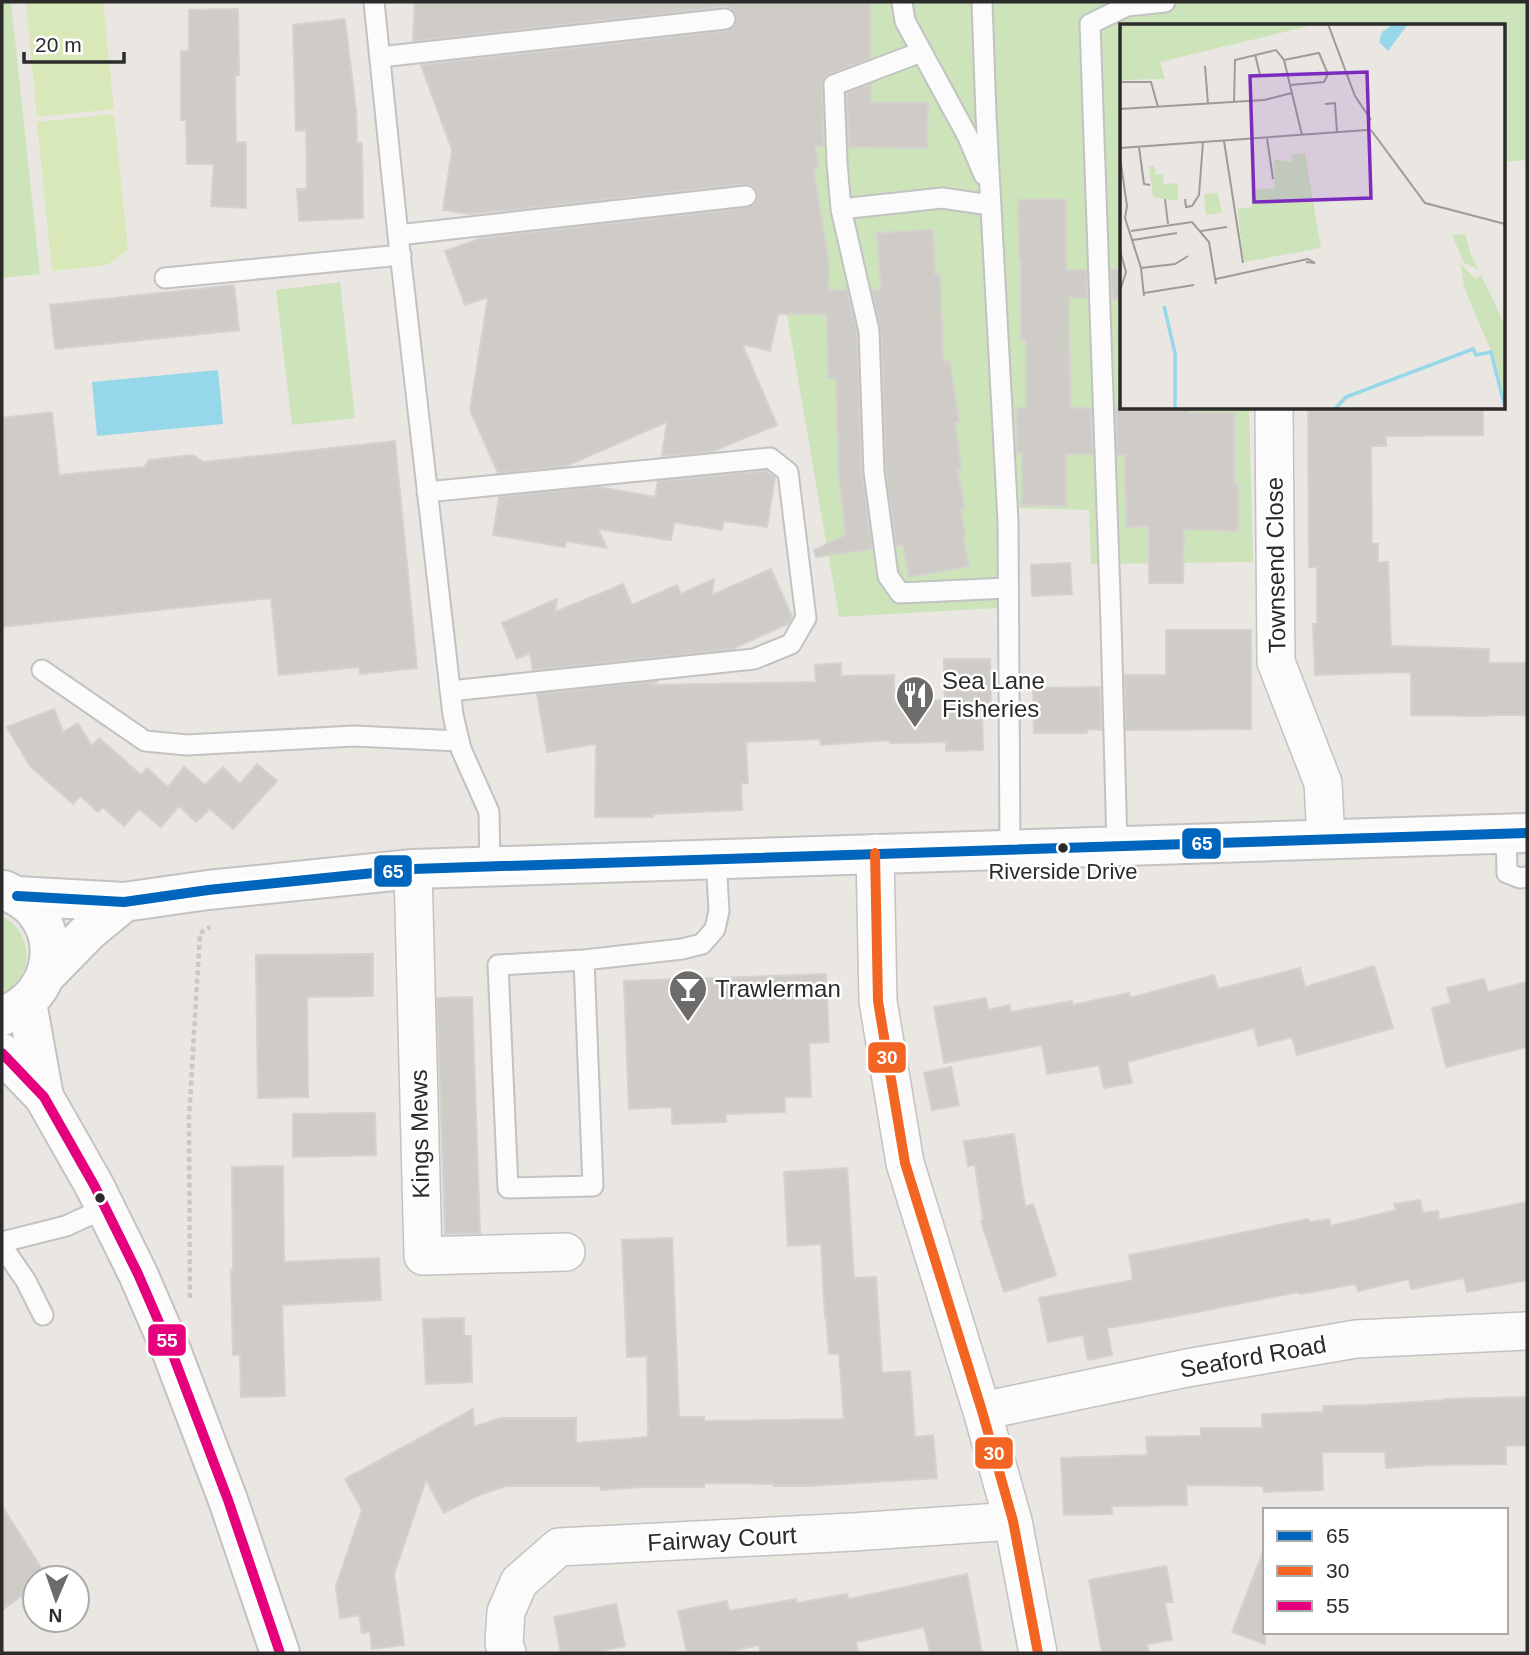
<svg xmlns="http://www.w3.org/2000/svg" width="1529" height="1655" font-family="Helvetica,sans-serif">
	<rect width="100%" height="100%" fill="#eae6e2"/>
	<path fill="#cde4bb" d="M2 2H11L40 274 2 278Z
		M733 2H1527V160L1503 162V26H1121V408H1249L1253 562 1091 564 1089 510 1013 508 1015 607 839 617Z
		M340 282 355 418 292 425 276 290Z
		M2 916C35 934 35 976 2 994Z"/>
	<path fill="#d8e8b9" d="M26 2H103L114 109 37 117Z
		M114 114 128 250 107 265 52 271 37 122Z"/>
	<path fill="#97d7ea" d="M218 370 223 424 97 436 92 382Z"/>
	<path fill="#cfccc8" stroke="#d4d1ce" stroke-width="2" d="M415 2H870V58L830 74 823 79 822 85 824 146H815L819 167 813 168 829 263 828 290H847L857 333 862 472 872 549 816 557 814 550 846 535 839 481 836 378H828L827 314H778L770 351 742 344 777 425 713 451 662 456 667 422 566 466 498 473 470 410 488 297 465 305 445 251 482 238 747 208 753 206 757 201 758 194 755 188 751 185 745 184 471 214 443 210 452 150 421 65 726 31 733 28 736 23 737 17 734 11 729 8 724 7 413 41Z
		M238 9 239 75H235L236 143 246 142V208L211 206 214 164H187L186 120H181V51H189V10Z
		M345 19 356 111 357 143H362L363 218 299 221 297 189H307L306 130 296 131 293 25Z
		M871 84V103H928L927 148 849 147 847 93Z
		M1066 199V270H1086L1087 298 1069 297 1070 408H1091L1093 454H1066V506L1022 505V453H1017L1016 408H1026V340H1021V258H1019L1018 200Z
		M933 230 935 275H940L943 362 950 361 959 422 955 423 961 469H957L965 508H960L966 537H963L969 566 909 577 903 545 896 546 886 471 881 330 872 290H881L877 233Z
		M1111 270H1121V299H1112Z
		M234 285 239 330 55 349 50 305Z
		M1116 408 1188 409V413H1234V484H1238V531L1184 529 1183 583H1149V526L1126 527 1125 455H1117Z
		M1308 408H1483V435L1386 436V446H1371L1372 544H1378V562H1388L1391 646 1489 649V663H1527V715H1488V716L1411 715V672L1315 675 1313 624H1317V567H1309Z
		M52 412 59 475 144 467 149 460 193 455 203 462 395 441 417 668 360 674 359 667 279 675 271 598 2 627V418Z
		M766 471 775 477 767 527 724 521 722 530 674 522 671 540 598 529 607 548 566 541 565 547 493 535 499 497 598 487 655 497 658 481Z
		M1070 563 1072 594 1032 596 1031 565Z
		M771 569 792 617 788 624 732 649 533 670 530 653 517 659 502 623 557 599 555 612 623 584 632 605 677 585 681 594 714 579 712 595Z
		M1166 630H1251V729L1126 730 1125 675H1166Z
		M944 659H990L991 712 982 713 983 750 946 751V742L890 743 889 740 821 745 820 739 746 742 748 783H741L742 810 653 814V817H595L596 744 547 752 537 694 658 681 650 685 816 682 815 665 841 663V676L894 675V701L945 700Z
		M1100 687 1102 730 1087 729V733H1034L1033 688Z
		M54 709 63 732 78 723 92 746 99 738 141 775 147 768 168 787 184 767 205 785 223 767 240 784 257 764 277 781 233 829 210 809 196 822 179 806 161 827 139 809 124 826 103 807 98 812 80 796 73 804 30 766 7 727Z
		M373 954V996L307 997 308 1097 258 1098 256 955Z
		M1374 966 1393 1028 1297 1055 1292 1037 1258 1046 1254 1028 1127 1062 1132 1083 1104 1088 1099 1065 1047 1074 1042 1045 944 1063 934 1007 986 998 988 1010 1010 1005 1011 1012 1072 1001 1073 1005 1129 993 1130 998 1214 975 1218 989 1300 968 1305 987Z
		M826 974 829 1042 809 1043 811 1097H785V1112L726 1114V1122L672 1124V1107L629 1109 624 981Z
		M1484 979 1488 992 1527 982V1047L1446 1067 1432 1008 1451 1003 1447 988Z
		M472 997 480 1233 445 1234 437 998Z
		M951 1067 959 1105 932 1110 924 1073Z
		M375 1113 376 1155 293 1157V1114Z
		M1014 1134 1025 1207 1033 1204 1056 1275 1004 1292 981 1221 983 1220 975 1165 968 1166 964 1141Z
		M283 1166 284 1262 379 1258 381 1300 282 1305 285 1396 241 1397 240 1355H233L231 1270 233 1269 232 1167Z
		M847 1168 854 1278 876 1277 882 1373 910 1371 915 1437 933 1435 937 1478 808 1486H774V1484L704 1483V1487H641L601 1490 600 1486H506L477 1496 444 1513 426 1480 394 1574 404 1645 372 1649 370 1631 362 1633 359 1615 340 1618 336 1586 362 1510 345 1479 473 1409 474 1427 501 1418H576V1443L648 1437 647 1356 627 1357 622 1240 672 1238 679 1417H704V1421L844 1419 839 1354H829L826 1317H825L821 1244 788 1246 784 1172Z
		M1420 1200 1423 1213 1438 1211 1439 1220 1527 1202V1280L1467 1292 1464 1278 1411 1289 1409 1279 1358 1291 1356 1284 1300 1294 1299 1292 1172 1317 1107 1328 1112 1355 1088 1360 1083 1335 1048 1342 1039 1298 1133 1280 1129 1255 1163 1249 1308 1219 1309 1222 1329 1219 1331 1226 1396 1210 1394 1204Z
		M464 1318V1336H471L472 1382 426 1384 423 1319Z
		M1527 1397V1445L1506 1446V1464L1432 1465 1386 1468 1385 1452H1322L1323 1490 1264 1492 1263 1486 1186 1485 1187 1505 1112 1506V1514L1064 1515 1061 1458 1147 1455 1146 1437 1201 1436V1428H1262V1414L1323 1412V1406L1369 1405 1445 1400V1399Z
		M2 1506 47 1577 35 1578V1586L2 1610Z
		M1263 1552H1265V1644L1232 1632Z
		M1166 1566 1173 1602 1165 1603 1172 1640 1147 1644 1149 1653H1102L1089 1580Z
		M967 1574 982 1653H930L924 1627 856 1642 858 1653H760L759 1645 724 1653H687L678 1611 727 1601 729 1611 796 1599 797 1603 847 1594 848 1599Z
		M616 1604 625 1646 591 1653H561L554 1617Z"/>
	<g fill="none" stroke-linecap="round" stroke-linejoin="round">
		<defs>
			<path id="service" d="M374 2 398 235 453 715 461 749 489 812 490 867
				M902 2 905 21 968 137 984 175
				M982 2 986 115 1008 521 1010 849
				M380 57 725 19
				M990 205 942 198 841 209 869 331 874 472 888 576 900 593 1008 588
				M841 209 837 163 834 85 921 52
				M398 235 746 196
				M165 278 401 255
				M427 492 770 458 788 472 806 618 791 644 754 659 450 691
				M42 670 145 741 187 745 354 736 459 741
				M1506 833 1507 873 1520 878 1527 877
				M1117 846 1111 623 1090 24 1127 6 1165 2
				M584 960 593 1186 508 1188 498 965 584 960 682 949 702 944 715 929 719 911 716 859
				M2 1242 66 1226 105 1208
				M2 1246 26 1281 43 1315"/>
			<path id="minor" d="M1274 408 1276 662 1323 783 1326 839
				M875 853 878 1001 905 1163 982 1411 1013 1521 1038 1653
				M413 869 423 1256 566 1252
				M982 1411 1187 1368 1356 1339 1527 1331
				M507 1653 504 1643 506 1612 519 1582 559 1547 853 1532 1013 1521"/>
			<path id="tertiary" d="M17 896 124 902 208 890 413 869 1527 833
				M46 975 89 931 124 902
				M27 1003 44 1097
				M2 1016C46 1001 65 949 35 911 27 901 15 895 4 890
				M2 1053 44 1097 94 1185 138 1274 171 1350 228 1500 280 1653"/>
		</defs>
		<use href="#service" stroke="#c3c2c2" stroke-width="23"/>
		<use href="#minor" stroke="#c3c2c2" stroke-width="40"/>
		<use href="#tertiary" stroke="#c3c2c2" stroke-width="42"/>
		<path stroke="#c8c8c7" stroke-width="4.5" stroke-dasharray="5 3.5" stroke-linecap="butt" d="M190 1298 189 1118 200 933 210 927"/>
		<use href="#service" stroke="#fcfbfb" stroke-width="19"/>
		<use href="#minor" stroke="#fcfbfb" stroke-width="37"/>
		<use href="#tertiary" stroke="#fcfbfb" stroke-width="38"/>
		<defs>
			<path id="bus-1" d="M17 896 124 902 208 890 413 869 1527 833"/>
			<path id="bus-2" d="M875 853 878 1001 905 1163 982 1411 1013 1521 1038 1653"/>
			<path id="bus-3" d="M2 1053 44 1097 94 1185 138 1274 171 1350 228 1500 280 1653"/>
		</defs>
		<use href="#bus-1" stroke="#fff" stroke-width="16"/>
		<use href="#bus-2" stroke="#fff" stroke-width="16"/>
		<use href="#bus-3" stroke="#fff" stroke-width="16"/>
		<use href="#bus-1" stroke="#0065bd" stroke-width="10"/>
		<use href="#bus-2" stroke="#f26522" stroke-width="10"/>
		<use href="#bus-3" stroke="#e5007d" stroke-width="10"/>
	</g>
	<defs>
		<symbol id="restaurant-pin" viewBox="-11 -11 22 30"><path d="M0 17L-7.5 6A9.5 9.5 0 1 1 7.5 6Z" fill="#6e6c6b" stroke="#fff"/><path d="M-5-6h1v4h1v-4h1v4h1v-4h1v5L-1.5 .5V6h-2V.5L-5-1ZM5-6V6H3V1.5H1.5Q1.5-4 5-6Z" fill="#fff"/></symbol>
		<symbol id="bar-pin" viewBox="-11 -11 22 30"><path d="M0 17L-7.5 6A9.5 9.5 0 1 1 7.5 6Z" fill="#6e6c6b" stroke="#fff"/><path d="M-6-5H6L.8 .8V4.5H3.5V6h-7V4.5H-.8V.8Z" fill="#fff"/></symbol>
	</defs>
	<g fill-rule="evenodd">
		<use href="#restaurant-pin" x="893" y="673" width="44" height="60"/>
		<use href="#bar-pin" x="666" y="967" width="44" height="60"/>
	</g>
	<g fill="#2b2b2b" stroke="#fff" stroke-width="2.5">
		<circle cx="1063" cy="848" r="6"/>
		<circle cx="100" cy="1198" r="6"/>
	</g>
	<g text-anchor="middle" stroke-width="5" stroke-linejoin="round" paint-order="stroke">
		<g font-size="22" fill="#2b2b2b" stroke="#fff">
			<text x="1063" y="879">Riverside Drive</text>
		</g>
		<g font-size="24" fill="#2b2b2b" stroke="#fff">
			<text transform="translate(1276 565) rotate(-91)" y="8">Townsend Close</text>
			<text transform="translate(420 1134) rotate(-91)" y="8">Kings Mews</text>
			<text transform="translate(1253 1357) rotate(-10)" y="8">Seaford Road</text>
			<text transform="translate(722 1539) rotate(-3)" y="8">Fairway Court</text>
		</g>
		<g font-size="24" fill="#2b2b2b" stroke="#fff" text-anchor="start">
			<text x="942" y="689">Sea Lane<tspan x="942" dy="28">Fisheries</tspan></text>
			<text x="715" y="997">Trawlerman</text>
		</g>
	</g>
	<g transform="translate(1120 24)">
		<rect width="385" height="385" fill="#eae6e2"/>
		<path d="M0 0H198L40 38 45 55 0 56ZM185 129 201 224 124 238 117 185 132 183 131 166 155 164 154 135 172 138V131ZM29 142H34L36 151 43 150 44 160 58 159V177L33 173ZM98 169 102 189 86 191 84 170ZM345 210 351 231 358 245 344 239 332 211ZM341 240 355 255 361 251 385 301V385L371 327 344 263Z" fill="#cde4bb"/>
		<path d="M273 0H288L268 27 259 18 262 8Z" fill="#97d7ea"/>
		<path fill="none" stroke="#97d7ea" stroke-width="3.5" d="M44 282 55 329V385M215 385 226 373 353 325 356 331 371 328 385 383"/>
		<path fill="none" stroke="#9e9b99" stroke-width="2" d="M208 0 235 72 251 96M135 30 140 51M164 36 199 29 208 50 204 58 170 61M85 42 88 80M2 58H31L38 83M114 78 115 36 156 26 164 36 182 111M205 80 215 79 217 109M0 85 144 76 172 69M251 106 305 179 385 200M147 114 153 155M104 117 123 239M19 123 24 160 30 161M0 124 247 106M0 133 7 182 5 194 21 244 24 272M45 175 48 200M65 175 66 183 72 182 79 171 83 118M11 207 72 198 89 218 96 260M81 207 107 203M13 216 57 209M0 227 6 248 0 267M21 244 55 240 68 232M96 255 188 235 195 239 186 238M24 269 74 261"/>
		<path fill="#7b2cbf" fill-opacity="0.15" stroke="#7b2cbf" stroke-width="3.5" d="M247 48 251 174 134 178 130 52Z"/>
		<rect width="385" height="385" fill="none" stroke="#2b2b2b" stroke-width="3.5"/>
	</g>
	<g stroke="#fff" stroke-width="2.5">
		<rect x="1181" y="827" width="41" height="33" rx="7" fill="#0065bd"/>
		<rect x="373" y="854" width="40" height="34" rx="7" fill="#0065bd"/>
		<rect x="867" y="1041" width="40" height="33" rx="7" fill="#f26522"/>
		<rect x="147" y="1323" width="40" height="34" rx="7" fill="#e5007d"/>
		<rect x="974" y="1436" width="40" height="34" rx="7" fill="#f26522"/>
	</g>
	<g font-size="19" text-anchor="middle" font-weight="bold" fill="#fff">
		<text x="1202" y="850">65</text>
		<text x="393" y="878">65</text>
		<text x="887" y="1064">30</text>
		<text x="167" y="1347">55</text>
		<text x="994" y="1460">30</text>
	</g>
	<rect width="1529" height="1655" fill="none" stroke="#2b2b2b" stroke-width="7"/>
	<rect x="1263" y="1508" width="245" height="126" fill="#ffffff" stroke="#aaaaaa" stroke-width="2"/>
	<rect x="1277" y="1531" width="35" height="10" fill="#0065bd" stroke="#aaaaaa" stroke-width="2"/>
	<text x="1326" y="1543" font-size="21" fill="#2b2b2b">65</text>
	<rect x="1277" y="1566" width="35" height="10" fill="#f26522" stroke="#aaaaaa" stroke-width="2"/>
	<text x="1326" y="1578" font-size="21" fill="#2b2b2b">30</text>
	<rect x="1277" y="1601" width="35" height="10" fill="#e5007d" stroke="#aaaaaa" stroke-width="2"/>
	<text x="1326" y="1613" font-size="21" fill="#2b2b2b">55</text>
	<g transform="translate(56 1599) rotate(182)"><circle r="33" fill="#ffffff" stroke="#aaaaaa" stroke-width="2"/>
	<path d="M0-5L12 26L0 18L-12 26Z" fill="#6e6c6b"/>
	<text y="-10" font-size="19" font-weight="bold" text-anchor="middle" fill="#2b2b2b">N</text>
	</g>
	<path d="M24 52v10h100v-10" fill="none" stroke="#2b2b2b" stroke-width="3.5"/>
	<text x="35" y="52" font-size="21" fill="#2b2b2b" stroke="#ffffff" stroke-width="5" paint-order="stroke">20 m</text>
</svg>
